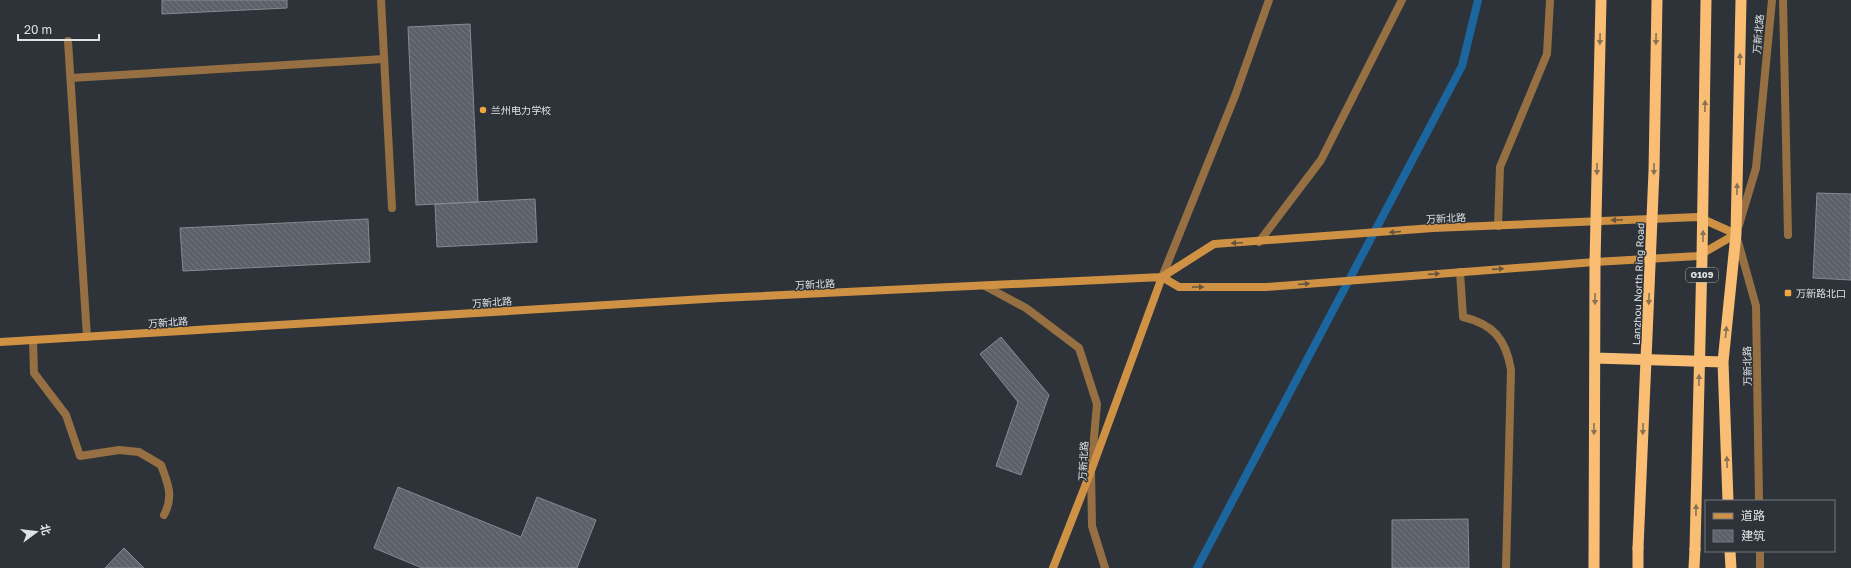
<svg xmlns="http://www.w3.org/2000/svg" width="1851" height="568" font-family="'Golos Text','Noto Sans SC',sans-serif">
	<defs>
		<pattern id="building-back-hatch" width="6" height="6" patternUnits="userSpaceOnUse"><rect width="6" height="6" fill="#5b6168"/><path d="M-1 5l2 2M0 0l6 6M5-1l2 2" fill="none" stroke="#72777d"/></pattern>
	</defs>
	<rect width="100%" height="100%" fill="#2d3339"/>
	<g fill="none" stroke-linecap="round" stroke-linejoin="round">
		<path stroke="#1b669f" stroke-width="8" d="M1197 568 1462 66 1478 0"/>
	</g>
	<path fill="url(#building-back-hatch)" stroke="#848b91" d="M162 0H287V8L162 14Z
		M470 24 478 202 416 205 408 27Z
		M1817 193 1851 194V280L1813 278Z
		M535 199 537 242 437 247 435 204Z
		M368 219 370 262 183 271 180 228Z
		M1001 337 1049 395 1021 475 996 466 1018 402 980 354Z
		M398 487 521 537 537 497 596 520 577 568H422L374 548Z
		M1468 519 1469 568H1392V520Z
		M124 548 144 568H105Z"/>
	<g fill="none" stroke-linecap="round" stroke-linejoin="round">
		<path stroke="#967042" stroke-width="8" d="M381 0 392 208
			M68 41 87 337
			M71 78 384 59
			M33 340 34 373 66 415 80 456 119 450 139 452 161 465C168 484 174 496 164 515"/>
		<path stroke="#967042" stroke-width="8" d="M1783 0 1788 235
			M1739 225 1756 168 1772 0
			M1498 226 1500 167 1547 54 1550 0
			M1737 238 1756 306 1759 501
			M1259 242 1321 160 1402 0
			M1460 272 1463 317C1493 324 1506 339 1511 370L1506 568
			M985 286 1026 308 1079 348 1097 404 1091 471 1092 526 1105 568
			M1760 551V568"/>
		<path stroke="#967042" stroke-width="8" d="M1162 277 1235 96 1269 0"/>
		<path stroke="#cf9144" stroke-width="8" d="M1162 277 1179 287H1266L1595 262 1698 256 1736 234
			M0 342 721 298 1162 277 1214 244 1433 228 1698 217 1736 234
			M1053 568 1091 471 1162 277"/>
		<path stroke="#f9be74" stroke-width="11" d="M1595 358 1723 362
			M1728 501 1723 362 1736 234 1741 0
			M1730 551 1731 568
			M1594 568 1595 262 1601 0
			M1638 568V548
			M1694 568 1695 549"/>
		<path stroke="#f9be74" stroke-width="11" d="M1638 548 1654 171 1657 0
			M1695 549 1702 258 1706 0"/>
	</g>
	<defs><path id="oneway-solid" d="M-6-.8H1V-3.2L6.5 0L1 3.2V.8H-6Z"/></defs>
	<g fill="#897254">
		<use href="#oneway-solid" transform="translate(1600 39) rotate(91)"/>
		<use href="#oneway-solid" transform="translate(1656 39) rotate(91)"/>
		<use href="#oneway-solid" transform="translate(1740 59) rotate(-89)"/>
		<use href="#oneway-solid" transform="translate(1705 106) rotate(-89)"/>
		<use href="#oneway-solid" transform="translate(1597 169) rotate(91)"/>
		<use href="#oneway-solid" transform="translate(1654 169) rotate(91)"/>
		<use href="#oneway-solid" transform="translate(1737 189) rotate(-89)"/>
		<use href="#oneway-solid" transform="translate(1703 236) rotate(-89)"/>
		<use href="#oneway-solid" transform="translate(1595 299) rotate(90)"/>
		<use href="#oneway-solid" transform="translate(1649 299) rotate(92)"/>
		<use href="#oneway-solid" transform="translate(1726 332) rotate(-84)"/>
		<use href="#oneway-solid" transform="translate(1699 380) rotate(-89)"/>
		<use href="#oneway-solid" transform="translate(1594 429) rotate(90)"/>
		<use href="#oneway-solid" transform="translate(1643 429) rotate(92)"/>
		<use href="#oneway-solid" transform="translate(1727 462) rotate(-92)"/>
		<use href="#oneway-solid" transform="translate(1696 510) rotate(-89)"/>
	</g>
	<g fill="#66543d">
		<use href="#oneway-solid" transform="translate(1617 220) rotate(178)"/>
		<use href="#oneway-solid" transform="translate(1395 232) rotate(175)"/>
		<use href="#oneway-solid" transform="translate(1237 243) rotate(177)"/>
		<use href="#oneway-solid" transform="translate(1498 269) rotate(-4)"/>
		<use href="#oneway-solid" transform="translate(1434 274) rotate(-4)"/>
		<use href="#oneway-solid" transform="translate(1304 284) rotate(-5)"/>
		<use href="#oneway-solid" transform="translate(1198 287)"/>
	</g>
	<g fill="#f1a540" stroke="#2d3339" stroke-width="1.5">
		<circle cx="483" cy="110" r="4"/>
		<rect x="1784" y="289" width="8" height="8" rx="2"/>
	</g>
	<g text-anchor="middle" stroke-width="3" stroke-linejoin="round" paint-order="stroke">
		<rect fill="#2d3339" stroke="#a9aeb1" stroke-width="1" x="1686" y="268" width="32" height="14" rx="3"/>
		<g font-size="9" font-weight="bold" fill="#dee2e5">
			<text x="1702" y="278">G109</text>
		</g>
		<g font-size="10" fill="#dee2e5" stroke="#2d3339">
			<text transform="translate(1758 34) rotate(-85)" y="4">万新北路</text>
			<text transform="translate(1446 218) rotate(-3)" y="4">万新北路</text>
			<text transform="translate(815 284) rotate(-3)" y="4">万新北路</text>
			<text transform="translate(1638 284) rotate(-88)" y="4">Lanzhou North Ring Road</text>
			<text transform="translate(492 302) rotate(-4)" y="4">万新北路</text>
			<text transform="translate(168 322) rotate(-4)" y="4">万新北路</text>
			<text transform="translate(1747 366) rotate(-91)" y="4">万新北路</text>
			<text transform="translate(1083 461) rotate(-87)" y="4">万新北路</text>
		</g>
		<g font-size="10" fill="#dee2e5" stroke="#2d3339" text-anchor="start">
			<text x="491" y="114">兰州电力学校</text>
			<text x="1796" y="297">万新路北口</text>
		</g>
	</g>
	<rect x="1705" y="500" width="130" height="52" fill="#2d3339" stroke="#74797e"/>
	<rect x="1713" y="513" width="20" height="6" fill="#cf9144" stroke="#74797e"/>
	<text x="1741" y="520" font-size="12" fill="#dee2e5">道路</text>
	<rect x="1713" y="530" width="20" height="12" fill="url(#building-back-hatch)" stroke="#74797e"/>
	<text x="1741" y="540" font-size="12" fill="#dee2e5">建筑</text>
	<g transform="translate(36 532) rotate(75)" stroke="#2d3339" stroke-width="3" paint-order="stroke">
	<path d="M0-3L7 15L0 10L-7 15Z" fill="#dee2e5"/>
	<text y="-6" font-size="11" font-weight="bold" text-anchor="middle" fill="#dee2e5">北</text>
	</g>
	<path d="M18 34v6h81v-6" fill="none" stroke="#dee2e5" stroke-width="2"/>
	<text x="24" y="34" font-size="12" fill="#dee2e5" stroke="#2d3339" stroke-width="3" paint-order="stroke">20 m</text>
</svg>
